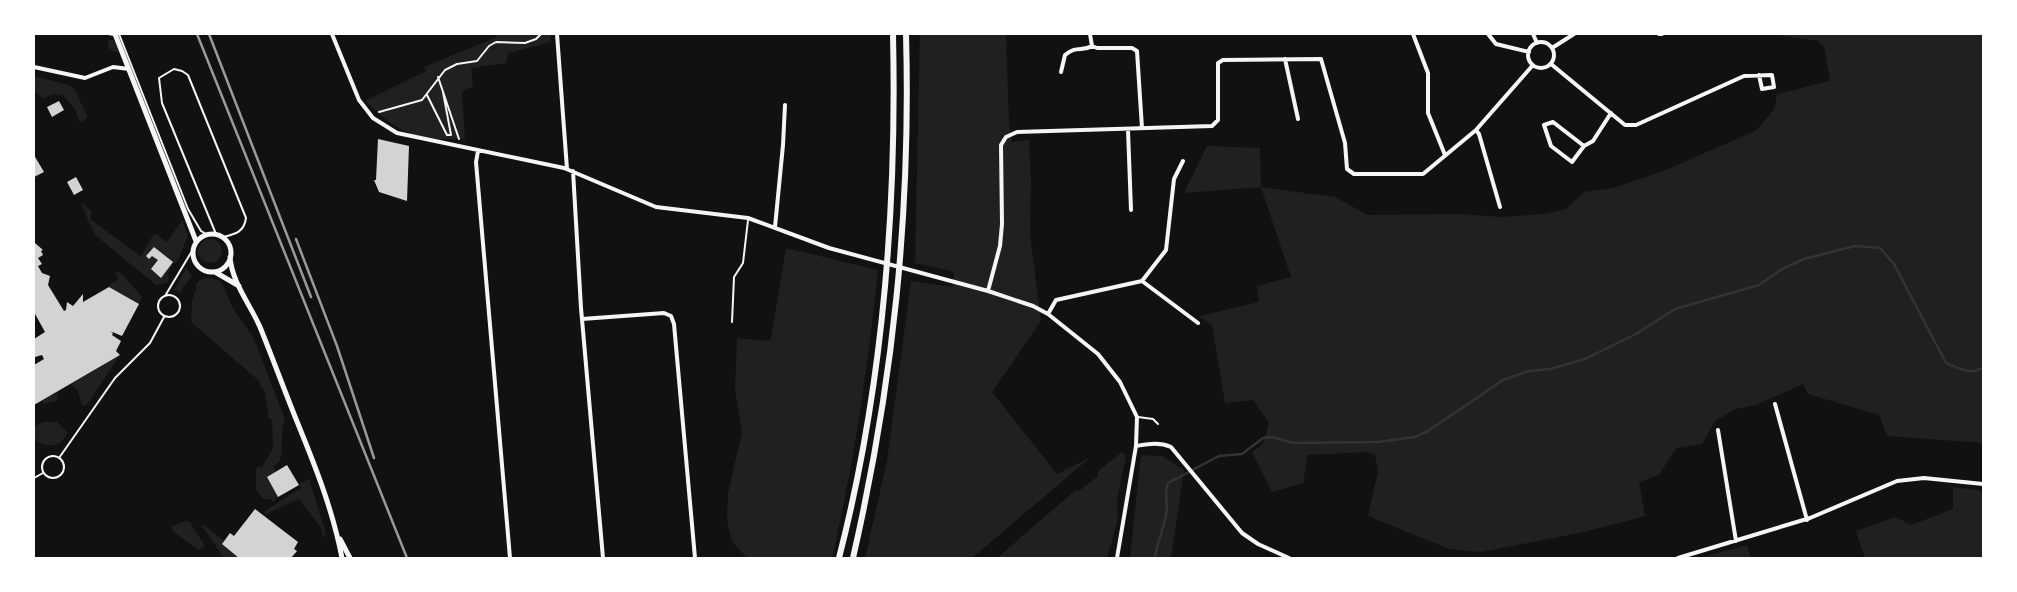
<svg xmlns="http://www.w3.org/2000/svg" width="2017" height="592" font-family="'Asap Condensed',sans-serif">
	<rect width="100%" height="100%" fill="#111"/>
	<path fill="#202020" d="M500 34H550L551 42 509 53 506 63 471 68 473 86 462 92 465 139C454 138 441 140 429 138 400 134 386 120 365 101L426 71 424 67 494 38Z
		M920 34H1006L1009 123 1012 142 1029 140 1031 179 1030 234 1041 321 992 392 1057 474 1091 457 972 558H865L887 461 911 281 953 287 954 272 915 263Z
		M1769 34H1983V443L1887 436 1879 415 1808 394 1803 384 1756 405 1736 409 1715 421 1702 444 1676 448 1659 475 1639 482 1645 516 1584 532 1481 552 1449 549 1368 516 1378 471 1375 455 1367 452 1308 455 1303 483 1272 492 1252 452 1263 444 1269 423 1253 400 1225 403 1212 325 1199 316 1259 302 1257 286 1291 277 1261 187 1184 193 1207 146 1260 148 1261 187 1335 197 1368 215 1459 214 1502 217 1543 214 1566 209 1584 192 1614 188 1668 169 1757 130 1775 108 1777 94 1830 81 1824 47 1818 41Z
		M108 39 115 41 119 52H114L109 48Z
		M34 76 69 85 75 90 88 118 80 123 76 111 63 95 52 94 43 99 34 91Z
		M80 202 92 211 90 219 141 257 153 235 156 234 167 242 182 220 188 235 178 260 176 263H173L167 275 169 279 167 283 156 285 95 235Z
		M198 251a12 12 0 1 1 24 0a12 12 0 1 1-24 0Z
		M786 248 878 270C868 367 854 463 832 558H747L732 541 727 520 728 493 742 432 735 389 737 338 768 341 771 338Z
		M186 268 192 275 180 293 174 290Z
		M119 271 142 297 139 304 108 286 118 279 115 274Z
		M206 278 221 281 233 308 254 339 285 419C280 433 284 447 280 461L273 467 276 472 267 477 278 497 273 502 271 499H263L256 490V469L259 466 262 467 273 449 272 419H269L265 392 257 379 191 322 192 301 196 290V284L200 280Z
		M120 355 87 405H82L78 392 71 384Z
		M58 392 57 401 43 404 42 401Z
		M44 422H57L68 433 60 443C49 447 43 446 34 439V426Z
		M1122 452 1126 456 1117 499 1118 519 1107 558H997L1077 489 1079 491 1098 476 1097 472Z
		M1141 455 1162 456 1184 470 1171 558H1130Z
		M309 479 326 533 323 539 321 528 299 499 266 514 263 512 301 488 299 484Z
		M1953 487 1983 491V558H1865L1856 531 1895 517 1911 525 1953 509Z
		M185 521 190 522 205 546 198 550 174 532 171 527Z
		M204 525 224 541 222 544 239 558H224L202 526Z
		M1747 545 1751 558H1699Z"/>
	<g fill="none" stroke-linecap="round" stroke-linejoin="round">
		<path stroke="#333" stroke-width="2.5" d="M1155 558C1157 543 1163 530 1166 515 1169 503 1163 494 1168 483L1219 456 1242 454 1263 438 1272 437 1293 443 1378 442 1415 437 1428 431 1503 380 1529 371 1550 369 1585 359 1636 334 1675 309 1759 285 1782 269 1804 259 1855 246 1880 248 1894 264 1946 363C1958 368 1972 376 1983 367"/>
	</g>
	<path fill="#d3d3d3" d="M59 101 64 110 52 117 47 107Z
		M378 139 409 146 407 201 379 192 374 180H376Z
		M34 155 44 172 34 177Z
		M76 177 83 190 74 195 67 182Z
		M35 243 43 250 41 251 43 255 38 258 42 264 38 266 42 273 50 276 48 285 64 311 66 310 67 302 73 306 83 294V302L109 287 139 304 122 336 110 331 113 333 112 335 121 341 116 351 120 355 34 405V365L44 359 42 355 35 357 34 355V339L45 332 34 312Z
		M154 247 173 262 161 278 151 269 158 260 152 256 149 259 146 256Z
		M287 465 299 485 278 497 267 477Z
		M255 509 298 542 294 549 297 551 291 558H239L222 544 230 533 234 536Z"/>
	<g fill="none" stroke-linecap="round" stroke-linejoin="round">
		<path stroke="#f5f5f5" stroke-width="2" d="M438 77 459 139
			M427 95 447 135H451L443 92
			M379 112 422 100 445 70 457 64 477 61 489 46 496 42 525 43 536 39 541 34"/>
		<path stroke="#f5f5f5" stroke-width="2" d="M108 34 114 35
			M119 34 188 209 201 231 206 234
			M216 234 162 103 159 78 174 69 182 71 188 75 246 218C244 232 236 234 223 237
			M158 306a11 11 0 1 1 22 0a11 11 0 1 1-22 0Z
			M165 296 192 251
			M732 322 734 277 743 263 748 220
			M1138 417 1153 419 1158 424
			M42 467a11 11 0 1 1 22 0a11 11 0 1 1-22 0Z
			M59 458 115 378 150 343 164 317
			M34 478 43 473"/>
		<path stroke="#f5f5f5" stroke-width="4" d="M332 34 359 100 373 118 397 133 564 168 656 207 748 218 829 248 988 291 1033 306 1048 314 1098 354 1120 382 1137 417 1136 446 1117 558
			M557 34 567 169
			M1090 34 1092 46 1097 48H1132L1137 51 1142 128
			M1413 34 1428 73V113L1445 155
			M1488 34 1496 44 1529 52
			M1533 34 1537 43
			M1659 34H1662
			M1528 55a13 13 0 1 1 26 0a13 13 0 1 1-26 0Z
			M1552 48 1574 34
			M1285 59 1298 119
			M1551 64 1625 125H1636L1744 76 1772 75 1774 87 1762 89 1759 75
			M34 67 85 78 113 67 129 69
			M1061 72 1065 55C1077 45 1082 52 1092 46
			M1128 130 1131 210
			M1476 130 1479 134 1500 207
			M1584 146 1553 122 1544 125 1551 146 1572 162 1584 146 1593 141 1611 113
			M478 151 476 162 510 558
			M573 171 581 308 603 558
			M775 227 783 145 785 105
			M1142 281 1166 250 1174 179 1183 161
			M988 291 1000 246 1002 224 1001 145 1006 137 1017 132 1212 126 1218 120V63L1223 60 1321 59 1345 143 1347 169 1354 174H1423L1476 130 1533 65
			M1048 314 1056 300 1142 281 1198 323
			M582 319 664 313 671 316 674 324 695 558
			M1775 404 1807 520
			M1718 430 1736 541
			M1136 446C1149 444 1159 442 1171 447L1242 533 1258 544 1289 558
			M1678 558 1810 518 1897 481 1924 478 1983 484"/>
		<path stroke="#f5f5f5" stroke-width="5" d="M115 34 196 241
			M193 253a19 19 0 1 1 38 0a19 19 0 1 1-38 0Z
			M230 257C232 283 250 304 260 327 273 359 285 392 298 424 316 468 333 511 342 558
			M215 272 239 286
			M340 539 350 558"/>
		<path stroke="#f5f5f5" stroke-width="6" d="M839 558C883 387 897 210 893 34
			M853 558C893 383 911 214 906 34"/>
		<path stroke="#9a9a9a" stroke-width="2.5" d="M197 34 407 558
			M209 34 311 297
			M296 239 337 346 374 458"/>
	</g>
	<rect width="2017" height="592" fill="none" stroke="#ffffff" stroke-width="70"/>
</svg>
